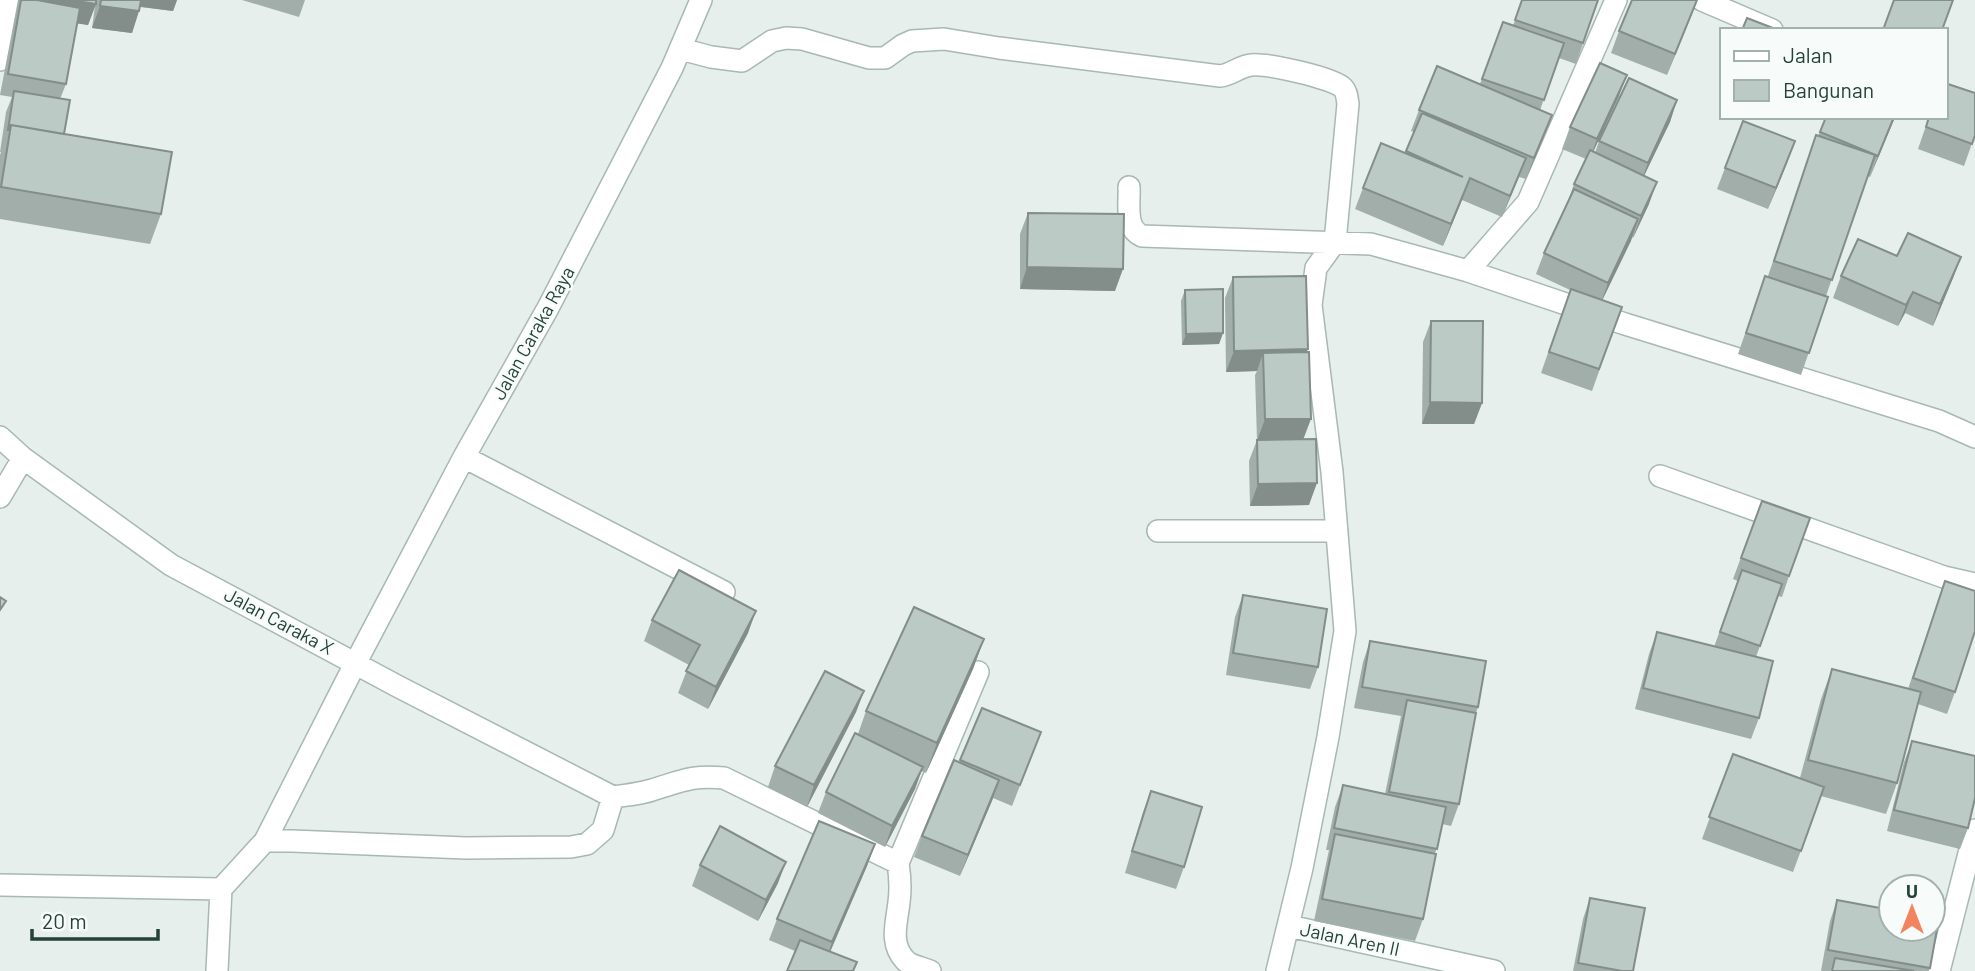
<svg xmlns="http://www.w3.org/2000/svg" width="1975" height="971" font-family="Barlow,sans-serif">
	<rect width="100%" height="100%" fill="#e6efeb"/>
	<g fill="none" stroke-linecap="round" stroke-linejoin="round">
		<defs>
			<path id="minor" d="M1702 0 1772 30
				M681 49 711 57 742 61 772 41 786 38 802 39 869 58H885L903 45 912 41 944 39 999 48 1220 76C1231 75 1240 66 1251 65 1266 63 1334 78 1343 88 1347 92 1347 98 1348 104L1335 242 1316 268 1311 305 1332 472 1345 631 1328 737 1302 868 1277 971
				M0 60 9 0
				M1129 187C1130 204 1124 228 1142 236L1371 244 1468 271 1528 202 1616 0
				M1468 271 1625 324 1939 421 1975 437
				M0 437 23 458 171 565 399 687 613 797 603 830 587 844 571 847 466 848 292 841H265
				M464 457 724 592
				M1660 476 1944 577 1975 584
				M0 497 23 458
				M1158 531H1337
				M613 797C626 795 640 794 652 790 682 781 692 775 724 778L898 863C900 876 901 888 899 902 897 922 889 943 905 960 910 966 923 968 930 971
				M898 863 978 672
				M0 885 221 889
				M1289 926 1494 971
				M217 971 221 889 265 841 356 662 464 457 548 308 672 68 701 0
				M1939 971 1975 830"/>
		</defs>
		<use href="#minor" stroke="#a8b8b2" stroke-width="24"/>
		<use href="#minor" stroke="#fff" stroke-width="21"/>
	</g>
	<path fill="#a1aea9" d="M18 0H177L173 11 140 7 132 33 92 28 95 6 88 25 77 23 66 84 60 99 64 134 161 214 150 244 0 219V155L1 152H0L6 112 12 97 0 95Z
		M242 0H305L299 17Z
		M1522 0H1598L1576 64 1559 58 1540 110 1544 136 1526 179 1519 177 1502 217 1462 200 1443 246 1355 209 1363 188 1405 153 1414 132 1411 131 1419 110 1480 84 1503 22 1513 26Z
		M1697 0 1667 75 1611 53 1619 31Z
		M1619 96 1593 152 1595 153 1599 141 1677 100 1670 122 1644 176 1649 204 1633 238 1632 237 1602 300 1622 307 1592 391 1541 373 1570 290 1536 274 1544 253 1567 204 1574 184 1586 159 1562 149 1570 127Z
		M1826 117H1895L1870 177 1867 176 1826 296 1828 297 1801 375 1738 354 1765 276H1768L1816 135 1818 136Z
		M1929 117 1975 135 1964 166 1918 149Z
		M1787 163 1768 209 1717 189 1725 168Z
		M1028 213 1115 291 1020 289V234Z
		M1897 256 1961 257 1953 278 1933 326 1905 313 1898 326 1833 298 1841 276Z
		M1233 277 1306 352 1303 439 1309 505 1250 506 1249 461 1257 440 1255 375 1257 371 1226 372 1225 298Z
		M1185 290 1223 333 1219 344 1182 345 1181 301Z
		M1431 321 1482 403 1474 424H1422L1423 342Z
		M1762 501 1789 576 1782 597 1778 596 1756 657 1759 718 1751 739 1635 709 1649 654 1657 632 1714 647 1738 581 1733 579Z
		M1945 581 1955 692 1947 714 1918 704 1897 783 1886 814 1821 796 1793 872 1702 839 1733 754 1800 778 1821 699 1832 669 1908 689Z
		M1243 595 1318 667 1310 689 1226 675 1235 617Z
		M652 620 748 633 708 709 678 693 689 665 644 641Z
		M984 639 973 669 926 773 921 771 915 789 885 847 818 813 826 792 858 734 866 711Z
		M1370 641 1478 707 1476 713 1459 804 1451 826 1442 824 1435 854 1423 919 1415 941 1314 921 1329 850H1326L1335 807 1343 785 1385 794 1401 716 1354 708 1363 662Z
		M864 691 856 712 807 807 768 787 775 766Z
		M982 708 1041 732 1012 806 993 798 960 876 914 857 922 836 959 763Z
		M1912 741 1968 828 1960 849 1887 831 1904 762Z
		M1151 791 1184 867 1176 889 1125 873 1143 812Z
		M875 844 867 866 830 951H795L769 940 777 919Z
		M700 865 778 883 758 921 692 886Z
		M1590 898 1633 971H1573L1583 919Z
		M1837 900 1930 968 1929 971H1821L1830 921Z"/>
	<path fill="#838d89" d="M21 0H71L96 4 88 25 19 15Z
		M137 0H177L173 11 135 6Z
		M1697 0 1692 14 1667 75 1675 54Z
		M100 6 139 11 132 33 92 28Z
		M1627 75 1619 96 1589 161 1597 139Z
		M1677 100 1670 122 1640 184 1648 163Z
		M1552 115 1544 136 1526 179 1534 158Z
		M1894 117H1895L1870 177 1878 156Z
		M1795 141 1787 163 1768 209 1776 188Z
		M1526 158 1518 179 1502 217 1510 196Z
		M1470 178 1462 200 1443 246 1451 224Z
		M1657 182 1649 204 1633 238 1641 216Z
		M1638 219 1631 241 1600 305 1608 283Z
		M1961 257 1953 278 1933 326 1940 304Z
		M1027 267 1123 269 1115 291 1020 289Z
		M1913 292 1905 313 1898 326 1906 305Z
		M1223 333 1219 344 1182 345 1186 334Z
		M1308 349 1300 370 1263 353 1257 371 1226 372 1234 351Z
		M1430 402 1482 403 1474 424H1422Z
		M1265 419H1311L1303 440 1257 441Z
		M1317 483 1309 505 1250 506 1258 484Z
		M756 611 748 633 708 709 716 687Z
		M984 639 973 669 926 773 937 743Z
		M864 691 856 712 807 807 814 785Z
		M923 767 915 789 885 847 892 826Z
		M999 780 992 801 960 876 968 855Z
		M875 844 867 866 825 964 832 942Z
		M786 862 778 883 758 921 766 900Z"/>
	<path fill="#bbcac4" stroke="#838d89" stroke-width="2" d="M21 0H37L80 8 66 84 8 74Z
		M71 0H96V4Z
		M101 0H141L139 11 100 6Z
		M1522 0H1598L1583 43 1515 20Z
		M1632 0H1697L1675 54 1619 31Z
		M1894 0H1953L1942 30H1883Z
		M1747 18 1778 30H1742Z
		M1503 22 1564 43 1544 100 1482 79Z
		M1600 63 1627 75 1597 139 1570 127Z
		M1437 66 1552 115 1534 158 1419 110Z
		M1629 78 1677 100 1648 163 1599 141Z
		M1945 83 1975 93V135L1972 144 1926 127 1929 117H1945Z
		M14 91 70 100 64 134 11 125 9 130H8Z
		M1422 113 1526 158 1510 196 1470 178 1451 224 1363 188 1381 143 1463 177 1406 151Z
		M1826 117H1894L1878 156 1820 132Z
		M1743 121 1795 141 1776 188 1725 168Z
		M11 125 172 152 161 214 1 187Z
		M1816 135 1875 155 1832 280 1774 261Z
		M1590 150 1657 182 1641 216 1574 184Z
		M1574 189 1638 219 1608 283 1544 253Z
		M1028 213 1124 214 1123 269 1027 267Z
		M1908 233 1961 257 1940 304 1913 292 1906 305 1841 276 1858 239 1897 256Z
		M1306 276 1308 349 1234 351 1233 277Z
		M1765 276 1828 297 1809 353 1746 333Z
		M1223 289V333L1186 334 1185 290Z
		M1571 289 1622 307 1599 369 1549 352Z
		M1431 321H1483L1482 403 1430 402Z
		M1309 352 1311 419H1265L1263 353Z
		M1316 439 1317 483 1258 484 1257 440Z
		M1762 501 1810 518 1789 576 1741 558Z
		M679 570 756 611 716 687 686 671 700 645 652 620Z
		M1742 570 1782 584 1760 646 1720 632Z
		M1945 581 1975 591V631L1955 692 1913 678Z
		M1243 595 1327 609 1318 667 1233 653Z
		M0 597 6 601 0 610Z
		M914 607 984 639 937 743 866 711Z
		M1657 632 1773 661 1759 718 1643 688Z
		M1370 641 1486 661 1478 707 1362 687Z
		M1832 669 1921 692 1897 783 1808 760Z
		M825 671 864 691 814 785 775 766Z
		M1407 700 1476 713 1459 804 1389 792Z
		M982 708 1041 732 1020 785 960 760Z
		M855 733 923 767 892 826 826 792Z
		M1912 741 1975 756V798L1968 828 1894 810Z
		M1733 754 1824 787 1801 851 1709 817Z
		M954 760 999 780 968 855 922 836Z
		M1343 785 1446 807 1437 849 1334 828Z
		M1151 791 1202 807 1184 867 1132 851Z
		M819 821 875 844 832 942 777 919Z
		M720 826 786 862 766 900 700 865Z
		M1335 834 1436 854 1423 919 1322 899Z
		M1590 898 1645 908 1633 971H1622L1578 963Z
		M1837 900 1891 910V929H1933V917L1939 918 1930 968 1828 950Z
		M800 940 857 962 853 971H787Z
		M1835 958 1914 971H1832Z"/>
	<g text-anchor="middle" stroke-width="5" stroke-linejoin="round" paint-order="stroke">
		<g font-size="19" fill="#24423a" stroke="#f7fbf9">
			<text transform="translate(533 333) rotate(-61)" y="7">Jalan Caraka Raya</text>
			<text transform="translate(279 621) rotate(28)" y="7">Jalan Caraka X</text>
			<text transform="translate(1350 939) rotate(12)" y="7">Jalan Aren II</text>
		</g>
	</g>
	<rect x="1720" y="28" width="228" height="91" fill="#f7fbf9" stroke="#a3b1ad" stroke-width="2"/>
	<rect x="1734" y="51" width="35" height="10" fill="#ffffff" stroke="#a3b1ad" stroke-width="2"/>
	<text x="1783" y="63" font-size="21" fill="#24423a">Jalan</text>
	<rect x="1734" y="80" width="35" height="21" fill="#bbcac4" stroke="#a3b1ad" stroke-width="2"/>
	<text x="1783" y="98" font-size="21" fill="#24423a">Bangunan</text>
	<g transform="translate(1912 908)"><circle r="33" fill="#f7fbf9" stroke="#a3b1ad" stroke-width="2"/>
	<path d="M0-5L12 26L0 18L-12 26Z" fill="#f4845f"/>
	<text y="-10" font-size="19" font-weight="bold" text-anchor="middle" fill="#24423a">U</text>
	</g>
	<path d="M32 929v10h126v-10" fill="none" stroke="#24423a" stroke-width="3.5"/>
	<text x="42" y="929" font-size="21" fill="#24423a" stroke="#f7fbf9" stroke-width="5" paint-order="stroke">20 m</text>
</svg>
